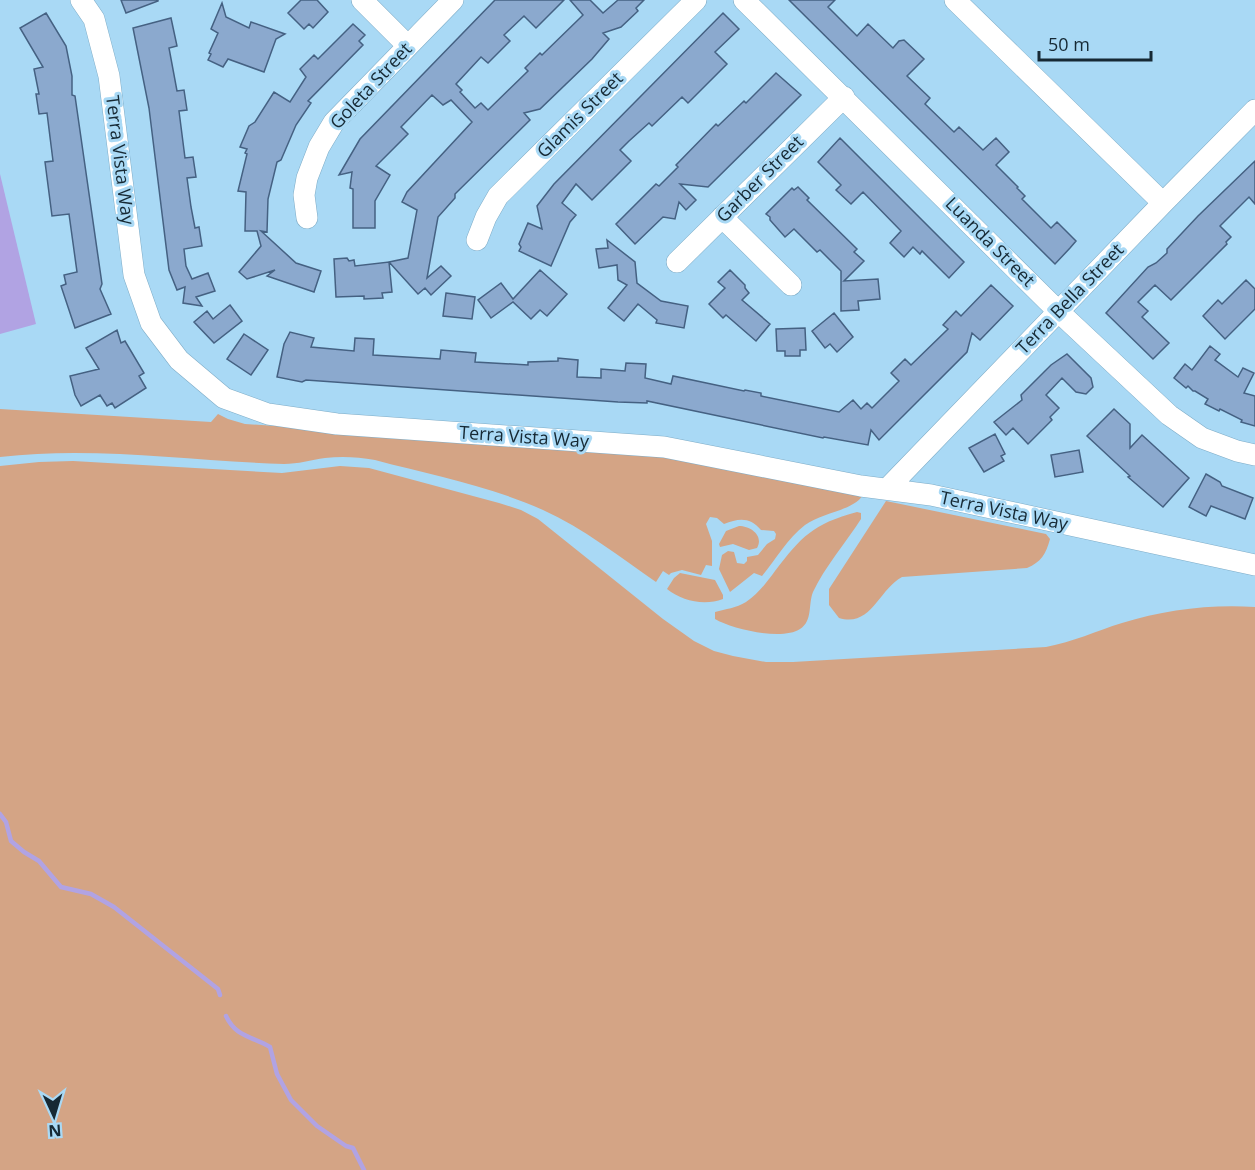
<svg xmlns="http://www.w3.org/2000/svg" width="1255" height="1170" font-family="'Open Sans',sans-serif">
	<rect width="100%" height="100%" fill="#a9d9f5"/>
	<path fill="#d4a485" d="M0 409 211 422 218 414 228 419 245 424 631 450 863 495C853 511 823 512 805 525 788 538 776 559 762 576L754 573 730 592 719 569 722 555 728 551 734 552 737 563 744 564 747 561V557L758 555 767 544 775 539 776 534 774 531 761 530C750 517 739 518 724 524L717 518 710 517 706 524 712 541V566L706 565 701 575 682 570 671 573 669 575 663 571 656 582C620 557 583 528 543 510 490 486 431 475 375 460 358 457 342 456 325 458 311 460 298 464 284 464 189 461 95 446 0 457Z
		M73 461 282 473 340 466 369 468 499 503 521 510 538 519 663 619 694 641 714 651 733 656 766 662H793L1046 647C1073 642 1096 631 1122 623 1164 610 1210 604 1255 607V1170H0V466L39 462Z
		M886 501 1046 534 1050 539C1046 554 1041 562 1027 568L902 577C879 589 871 628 839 618L829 605V589Z
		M857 512 861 513V519C847 541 824 568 813 592 808 604 813 621 800 629 782 641 732 629 715 619V612C726 609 736 608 746 602 758 594 767 582 775 571 802 536 813 524 857 512Z
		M739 526C751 526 764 536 757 548L749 550 733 544 720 547 719 544 726 531Z
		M680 573 715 580 723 595V599C704 606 682 601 667 589L674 578Z"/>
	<path fill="#b1a3e3" d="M0 174 36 324 0 334Z"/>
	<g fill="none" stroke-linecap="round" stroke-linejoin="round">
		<path stroke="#b1a3e3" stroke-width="4.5" d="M0 814 6 822 11 841 24 852 39 861 61 887 91 894 114 907 218 989 220 995
			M226 1016C236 1037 251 1036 270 1047L277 1074 291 1100 317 1126 346 1146 353 1148 364 1170"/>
	</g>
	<path fill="#8ba9ce" stroke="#456182" stroke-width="1.5" d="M121 0H158V1L126 13Z
		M301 0H317L328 12 313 28 309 24 304 29 288 13Z
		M495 0H564L536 28 524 16 504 35 510 41 488 63 481 57 456 84 462 90 460 92 475 108 481 103 488 110 528 71 525 68 540 53 542 55 580 18 583 15 570 0H590L603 13 618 0H644L636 8 638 11 621 27 603 33 609 39 592 59 540 109 524 113 530 120 455 194V198L438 217 427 278 441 266 451 276 431 295 425 288 418 294 389 262 408 258 417 210 402 202 407 192 472 122 451 100 443 105 432 95 401 127 408 134 376 166 390 175 375 201V228H353V189L350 188 352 172 339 175 360 139Z
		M789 0H835L828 7 857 36 868 24 893 48 899 41 904 40 924 59 907 76 930 98 925 104 954 132 959 127 983 150 996 138 1009 152 996 165 1018 187 1017 188 1025 196 1022 199 1051 228 1057 222 1076 241 1070 248 1055 264Z
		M222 3 226 17 249 28 251 22 285 34 276 39 264 72 228 59 223 67 208 60 211 54 209 53 218 33 211 29Z
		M46 13 66 46 72 76V95L75 96 102 284 100 289 111 314 75 328 61 286 66 284 64 275 77 272 69 214 52 216 45 162 53 161 47 113 39 114 36 94H39L34 69 43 67 20 28Z
		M723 13 739 29 715 52 727 64 688 103 682 97 652 126 649 123 629 141 620 150 631 161 592 200 576 184 562 203 576 215 570 222 551 266 519 251 521 247 519 244 528 223 542 229 537 206 554 184Z
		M171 18 177 46 169 48 177 91 184 90 187 110 179 111 185 158 193 157 196 177 187 178 191 207 195 228 199 227 202 246 184 249 186 266 192 279 208 273 215 291 196 297 202 306 183 303 185 287 177 290 169 270 149 108 133 28Z
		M353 24 365 35 359 41 363 45 308 101 311 103 296 125 281 160 277 162 268 199 267 232 261 231 296 263 321 271 314 292 267 276 275 270 247 279 239 272 261 246 257 231H245L246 192 238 191 247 154 245 153 247 149 240 147 249 126 255 122 274 92 290 102 306 77 300 69 314 55 318 59Z
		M776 73 801 95 708 187 680 184 696 200 686 210 679 202 675 219 663 217 635 244 616 224 656 184 659 186 678 167 676 165 716 124 718 126 744 101 746 103Z
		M840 138 964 262 949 278 922 251 920 254 913 247 904 257 890 243 901 231 863 192 851 204 836 190 841 185 818 162Z
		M1255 161V204L1249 197 1220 226 1231 237 1226 242 1227 244 1171 300 1155 285 1138 302 1148 311 1142 317 1169 343 1153 359 1106 313 1148 267 1156 263 1167 253V249L1198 216Z
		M798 187 809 198 807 200 857 249 854 252 864 261 844 281 878 279 880 299 858 301 859 310 841 311V271L820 250 817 252 794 229 785 237 770 220V217L766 214 792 188 794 190Z
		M607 240 635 262 637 283 661 301 688 306 684 328 656 323 657 320 638 304 624 321 608 308 627 285 618 280 617 265 599 268 596 249 608 248Z
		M347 258 349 261 354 260 355 266 389 262 392 292 382 293 383 298 364 299V296L336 297 334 259Z
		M540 270 567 294 547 316 540 310 531 319 513 302 491 318 478 300 501 283 513 299Z
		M730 270 745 285V288L749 293 742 300 770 324 756 341 726 315 723 318 709 304 725 288 718 282Z
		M1246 280 1255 289V309L1225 339 1203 316 1218 300 1222 304Z
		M991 285 1013 306 980 340 972 333 967 352 879 440 871 430 868 445 824 437 823 438 647 401V403L618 402 306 380 302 382 277 377 284 344 290 332 314 338 311 347 354 351 355 338 374 339 373 355 440 359 441 350 476 353 475 362 528 365V362L558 361V358L578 360 577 377 601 378V369L625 371 626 363 646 364 645 378 671 384 673 376 744 391 745 390 761 393V396L839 412 853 400 861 409 867 403 872 408 899 381 891 373 905 359 911 365 948 329 943 325 956 311 961 316Z
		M446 293 475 297 472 319 443 316Z
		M230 305 242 321 214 343 194 322 207 311 213 319Z
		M834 313 853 337 837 352 830 344 825 348 812 331Z
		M805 328 806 350H800V356H785V351H777L776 329Z
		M117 330 121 343 125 341 144 373 139 376 146 388 115 408 112 403 107 406 100 395 81 406 75 395 70 376 99 369 86 348Z
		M244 334 268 350 251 375 227 359Z
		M1210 346 1220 354 1215 360 1238 377 1243 368 1254 373 1244 393 1255 396V426L1241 422 1242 420 1220 409 1219 411 1205 404 1208 399 1195 391H1193L1188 386 1186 388 1174 378 1185 364 1192 370Z
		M1067 354 1091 378 1093 387 1086 394 1076 392 1062 378 1046 395 1059 408 1050 417 1052 420 1028 444 1013 428 1006 435 994 422 1022 400 1021 395 1051 365Z
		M1114 409 1130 424V448L1142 435 1189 478 1163 507 1128 477 1130 476 1087 436Z
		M995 434 1005 454 1001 456 1004 461 984 472 969 448Z
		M1079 450 1083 472 1055 477 1051 455Z
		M1206 474 1220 482 1222 486 1253 498 1245 519 1211 506 1206 516 1189 507Z"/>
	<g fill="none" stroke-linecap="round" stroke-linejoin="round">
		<defs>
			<path id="minor" d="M81 0 94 19 109 76 134 275 151 323 179 360 224 398 268 414 337 424 664 447 861 486 931 495 1255 565
				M362 0 408 46
				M744 0 1059 312 1169 415 1202 438 1237 451 1255 455
				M955 0 1163 203
				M722 217 791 285
				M307 218 304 195 307 178 319 147 334 122 453 0
				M477 240 486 217 498 196 696 0
				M677 262 844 97
				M887 489 1163 203 1255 110"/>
		</defs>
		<use href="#minor" stroke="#7eacc7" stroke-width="22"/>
		<use href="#minor" stroke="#fff" stroke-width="21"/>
	</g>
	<g text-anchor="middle" stroke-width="6" stroke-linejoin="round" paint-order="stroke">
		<g font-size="18" fill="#162934" stroke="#a9d9f5">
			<text transform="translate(371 86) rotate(-47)" y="6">Goleta Street</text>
			<text transform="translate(580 115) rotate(-45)" y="6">Glamis Street</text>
			<text transform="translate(120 160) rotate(83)" y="6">Terra Vista Way</text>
			<text transform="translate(760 179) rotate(-45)" y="6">Garber Street</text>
			<text transform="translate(990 242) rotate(45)" y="6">Luanda Street</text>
			<text transform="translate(1070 299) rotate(-46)" y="6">Terra Bella Street</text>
			<text transform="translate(524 437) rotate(4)" y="6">Terra Vista Way</text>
			<text transform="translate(1004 511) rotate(12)" y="6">Terra Vista Way</text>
		</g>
	</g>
	<g transform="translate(54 1116) rotate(176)" stroke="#a9d9f5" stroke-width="4.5" paint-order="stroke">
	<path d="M0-4.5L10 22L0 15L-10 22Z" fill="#162934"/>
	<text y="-9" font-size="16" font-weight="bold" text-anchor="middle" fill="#162934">N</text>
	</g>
	<path d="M1039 51v9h112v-9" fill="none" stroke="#162934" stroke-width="3"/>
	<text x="1048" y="51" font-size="18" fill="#162934" stroke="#a9d9f5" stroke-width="4.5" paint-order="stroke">50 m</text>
</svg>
